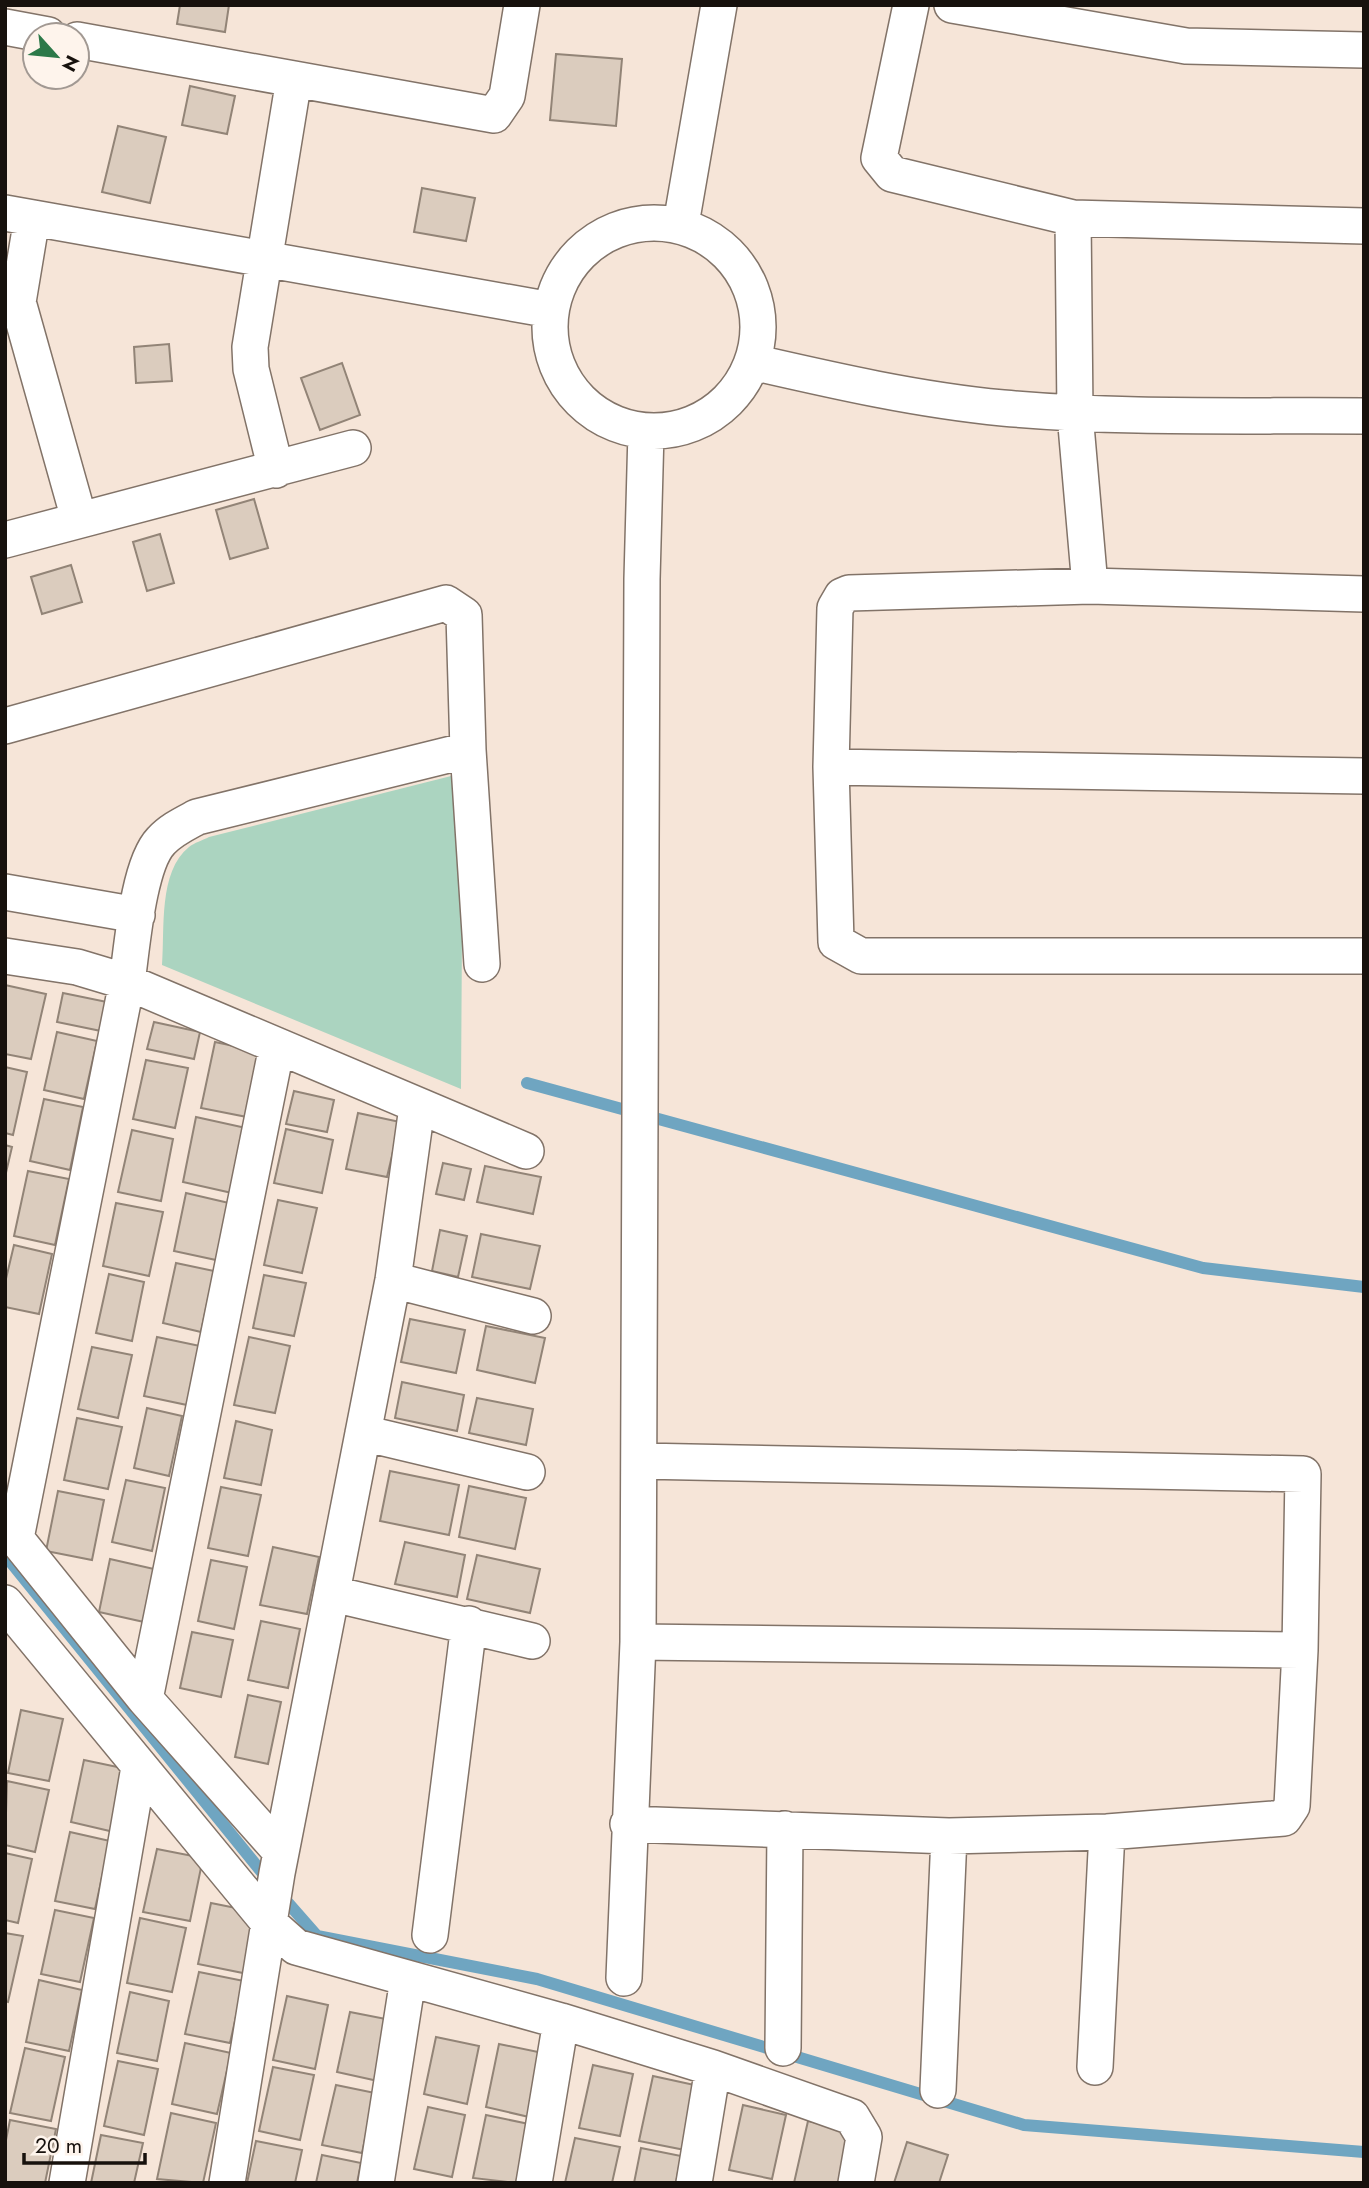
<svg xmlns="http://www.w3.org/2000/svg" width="1369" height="2188" font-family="Jost,sans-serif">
	<rect width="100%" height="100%" fill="#f6e5d8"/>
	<path fill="#abd4c0" d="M463 773 461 1089 162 965C165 929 158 872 189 847 194 843 203 840 209 837Z"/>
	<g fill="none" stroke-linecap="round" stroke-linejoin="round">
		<path stroke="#6fa5c1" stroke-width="12" d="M527 1083 1203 1268 1364 1287
			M5 1555 269 1881
			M281 1895 317 1936 537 1979 1024 2125 1364 2152"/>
	</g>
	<path fill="#dbccbe" stroke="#928477" stroke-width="2" d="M180 5H229L225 32 177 24Z
		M556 54 622 59 616 126 550 120Z
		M190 86 235 96 227 134 182 125Z
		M118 126 166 137 150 203 102 192Z
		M422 188 475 198 466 241 414 232Z
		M169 344 172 381 136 383 134 347Z
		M342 363 360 415 320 430 301 378Z
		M254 499 268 548 230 559 216 510Z
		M160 534 174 583 147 591 133 542Z
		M71 565 82 602 42 614 31 577Z
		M5 985 46 994 31 1059 5 1054Z
		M63 993 107 1002 101 1031 57 1022Z
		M154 1022 200 1032 194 1059 147 1049Z
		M57 1032 97 1041 84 1099 44 1090Z
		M215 1042 262 1052 247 1117 201 1108Z
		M146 1060 188 1068 175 1128 133 1119Z
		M5 1067 27 1072 13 1135 5 1133Z
		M294 1091 334 1100 327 1132 286 1124Z
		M44 1099 83 1107 70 1170 30 1161Z
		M358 1113 400 1122 387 1177 346 1169Z
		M196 1117 246 1128 232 1193 183 1182Z
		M286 1129 333 1140 322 1193 274 1183Z
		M132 1130 173 1139 161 1201 118 1192Z
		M5 1145 12 1147 5 1177Z
		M443 1163 471 1169 464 1200 436 1194Z
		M485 1166 541 1177 533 1214 477 1202Z
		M28 1171 69 1179 55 1245 14 1236Z
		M186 1193 229 1203 216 1260 174 1251Z
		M278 1200 317 1208 302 1273 264 1265Z
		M116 1203 163 1212 149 1276 103 1266Z
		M440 1230 467 1236 458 1277 432 1271Z
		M481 1234 540 1246 530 1289 472 1277Z
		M14 1245 52 1254 39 1314 5 1307V1283Z
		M176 1263 214 1271 201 1332 163 1323Z
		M109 1274 144 1282 132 1341 96 1333Z
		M264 1275 306 1283 294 1336 253 1328Z
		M410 1319 465 1330 456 1373 401 1362Z
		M486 1326 545 1338 535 1383 477 1370Z
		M157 1337 200 1346 187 1405 144 1396Z
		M249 1337 290 1346 275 1413 234 1405Z
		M92 1347 132 1355 118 1418 78 1409Z
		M402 1382 464 1395 457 1431 395 1418Z
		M477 1398 533 1409 526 1445 469 1433Z
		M147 1408 182 1416 169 1476 134 1468Z
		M77 1418 122 1427 108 1489 64 1480Z
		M236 1421 272 1430 261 1485 224 1478Z
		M390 1471 459 1485 449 1535 380 1521Z
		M126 1480 165 1488 152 1551 112 1542Z
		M469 1486 526 1498 515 1549 459 1537Z
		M221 1487 261 1495 248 1556 208 1548Z
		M58 1491 104 1500 92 1560 46 1551Z
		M405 1542 465 1555 457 1597 395 1584Z
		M273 1547 319 1557 307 1614 260 1605Z
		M477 1555 540 1569 530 1613 467 1599Z
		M110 1559 154 1569 144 1622 99 1612Z
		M211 1560 247 1567 234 1629 198 1621Z
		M261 1621 300 1629 288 1688 248 1680Z
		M192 1632 233 1640 221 1697 180 1688Z
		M248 1695 281 1702 268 1764 235 1757Z
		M21 1710 63 1719 49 1781 8 1773Z
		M84 1760 127 1769 114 1832 71 1822Z
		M7 1781 49 1790 35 1852 5 1845Z
		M70 1832 110 1841 95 1909 55 1901Z
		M157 1849 203 1858 190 1921 143 1912Z
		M5 1853 32 1859 18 1923 5 1920Z
		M211 1903 256 1912 243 1973 198 1964Z
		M55 1910 94 1918 80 1982 41 1974Z
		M140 1918 186 1928 172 1992 127 1983Z
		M5 1933 23 1936 8 2002 5 2001Z
		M199 1972 244 1981 230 2043 185 2034Z
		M39 1980 82 1990 69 2051 26 2042Z
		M130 1992 169 2001 157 2061 117 2053Z
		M287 1996 328 2005 315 2069 273 2060Z
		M350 2012 391 2020 378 2081 337 2072Z
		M436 2037 479 2046 467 2104 424 2094Z
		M185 2043 231 2053 217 2114 172 2104Z
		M499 2044 543 2053 529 2117 486 2107Z
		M25 2048 65 2057 51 2121 10 2113Z
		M118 2061 158 2069 144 2135 104 2126Z
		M593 2065 633 2074 620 2136 579 2128Z
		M273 2067 314 2075 300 2140 259 2131Z
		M653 2076 699 2086 685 2150 639 2141Z
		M336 2085 375 2093 362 2153 322 2145Z
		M743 2105 786 2115 772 2179 729 2170Z
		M428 2107 465 2115 452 2177 414 2169Z
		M171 2113 216 2123 203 2183 157 2179Z
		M486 2115 529 2124 516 2183 473 2178Z
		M10 2120 56 2129 45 2183H5V2145Z
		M808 2121 852 2130 841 2183H794Z
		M101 2135 143 2143 134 2183H91Z
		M575 2138 620 2147 612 2183H565Z
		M256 2141 302 2150 295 2183H247Z
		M907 2142 948 2155 939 2183H894Z
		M641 2148 681 2156 676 2183H634Z
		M322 2155 361 2163 357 2183H316Z"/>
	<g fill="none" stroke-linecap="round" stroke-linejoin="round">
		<defs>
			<path id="street" d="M911 5 879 158 892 174 1073 218 1364 226
				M952 5 1186 46 1364 50
				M5 27 48 35
				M77 40 494 115 507 96 522 5
				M5 213 551 310
				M32 218 18 302 79 519
				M1073 218 1075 414 1090 586
				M550 327a104 104 0 1 1 208 0a104 104 0 1 1-208 0Z
				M681 224 719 5
				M752 362C835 381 918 400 1003 408 1122 419 1244 415 1364 416
				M276 470 251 369 250 347 294 79
				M5 540 353 448
				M1364 594 1090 586 849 593 842 596 835 608 831 767 836 942 861 956H1364
				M5 726 446 603 464 615 468 750 482 964
				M831 767 1364 776
				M5 892 137 915
				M5 956 77 967 127 982 526 1151
				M393 1280 533 1316
				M363 1433 527 1472
				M5 1525 145 1699 281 1852
				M16 1538 127 982C132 948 138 865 161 841 171 830 184 824 197 817L468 750
				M333 1594 532 1641
				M5 1603 269 1923 296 1947 561 2021 713 2068 852 2117 864 2137 856 2183
				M638 1642 1300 1650
				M145 1699 277 1046
				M628 1824 949 1836 1107 1832 1284 1818 1292 1806 1300 1650 1303 1474 640 1461
				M430 1935 469 1624
				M624 1978 638 1642 642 579 646 432
				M783 2048 785 1829
				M1095 2067 1107 1832
				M938 2090 949 1836
				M67 2183 139 1767
				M227 2183 277 1873 393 1280 417 1107
				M376 2183 408 1979
				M534 2183 561 2021
				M694 2183 713 2068"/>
		</defs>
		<use href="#street" stroke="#827368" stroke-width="38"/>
		<use href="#street" stroke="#fff" stroke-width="35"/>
	</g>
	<rect width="1369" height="2188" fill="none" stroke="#17110d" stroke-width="14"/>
	<g transform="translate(56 56) rotate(117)"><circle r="33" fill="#fef4ec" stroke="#a29993" stroke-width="2"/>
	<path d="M0-5L12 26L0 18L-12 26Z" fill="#2c7949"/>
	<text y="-10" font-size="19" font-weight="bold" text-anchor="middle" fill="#17110d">N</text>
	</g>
	<path d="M24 2153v10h121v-10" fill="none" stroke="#17110d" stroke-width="3.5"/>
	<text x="35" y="2153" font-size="21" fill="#17110d" stroke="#fef4ec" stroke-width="5" paint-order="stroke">20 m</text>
</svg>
